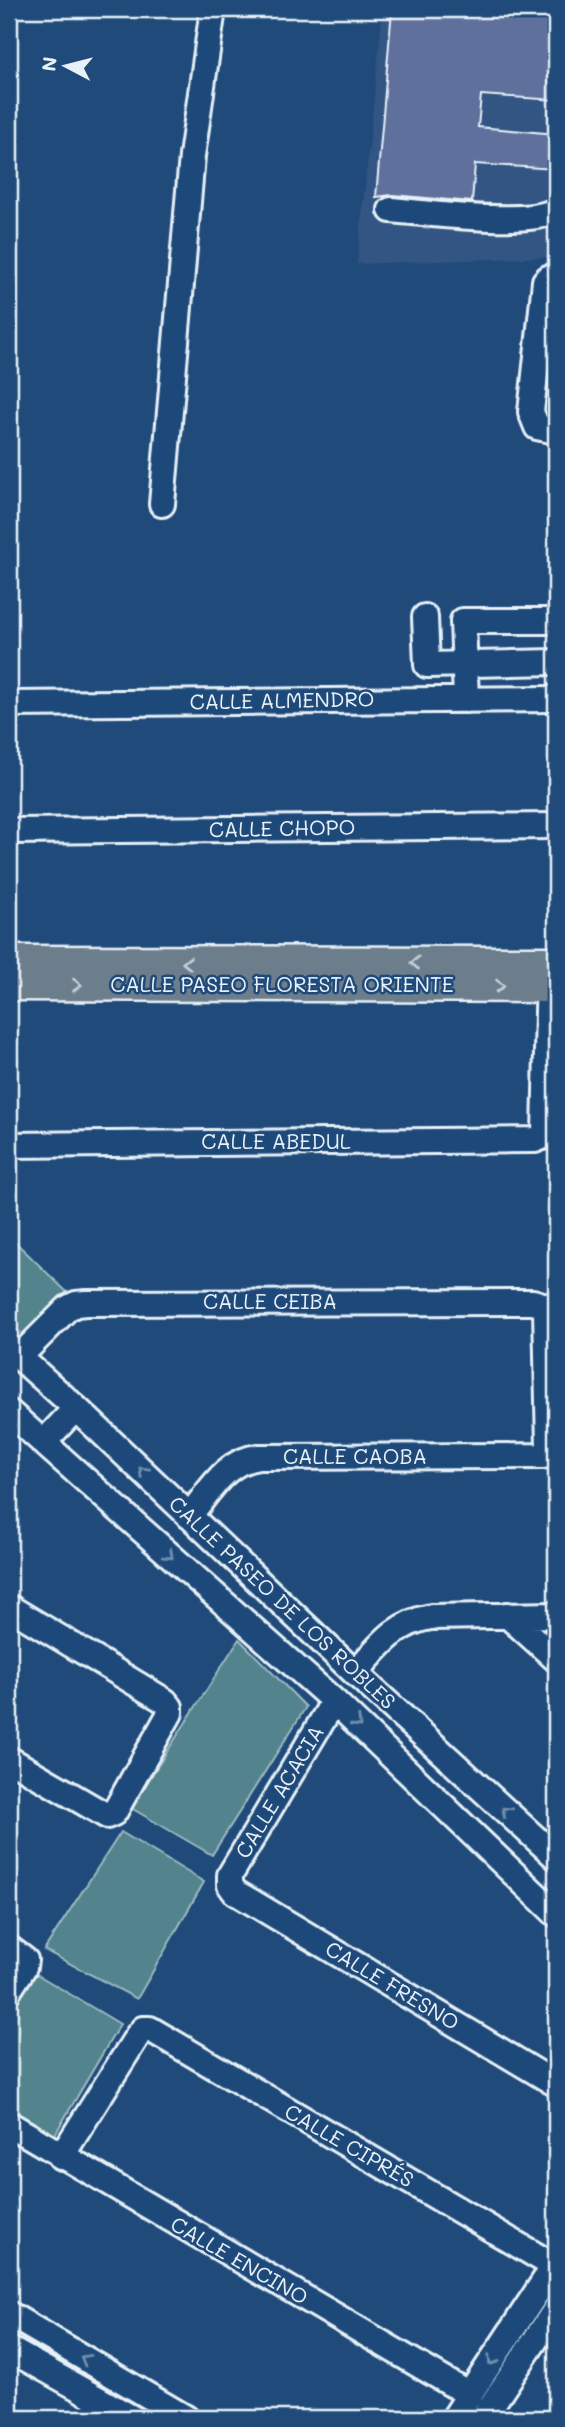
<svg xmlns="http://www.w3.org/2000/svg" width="565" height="2427" font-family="Mali,sans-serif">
	<rect width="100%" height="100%" fill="#1f4a7a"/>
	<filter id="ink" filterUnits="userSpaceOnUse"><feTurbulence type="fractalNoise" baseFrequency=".0143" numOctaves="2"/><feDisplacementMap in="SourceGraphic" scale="14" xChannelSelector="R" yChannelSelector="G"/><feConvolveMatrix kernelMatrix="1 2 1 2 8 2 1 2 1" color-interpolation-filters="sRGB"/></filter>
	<g filter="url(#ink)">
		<path fill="#325584" d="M383 9H556V257L357 264Z"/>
		<path fill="#53838d" stroke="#9ebac2" stroke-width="2" d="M9 1236 70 1295 25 1338 9 1321Z
			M239 1639 306 1707 212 1855 131 1808Z
			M121 1832 204 1882 137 1999 44 1950Z
			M33 1972 120 2024 54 2136 9 2109V2008Z"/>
		<path fill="#5f6f9d" stroke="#e8f1f8" stroke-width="2" d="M392 9H556V100L481 95 478 127 556 134V169L475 164 472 202 392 195 376 197Z"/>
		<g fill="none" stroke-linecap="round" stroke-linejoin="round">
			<defs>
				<path id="minor" d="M391 210C426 213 530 227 556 210
					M556 278H548L545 281 531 412 537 427 556 431
					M162 504 192 156 213 9
					M425 617 427 665 556 662
					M466 700 463 621H556
					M9 704 556 699
					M9 831 556 826
					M9 1145 535 1140 542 1137 545 1132 549 971
					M9 1348 76 1408 355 1673 556 1857
					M19 1357 68 1308 76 1304 86 1303 533 1302 543 1305 546 1309 549 1448 543 1456 258 1457C225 1461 210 1491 189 1516
					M9 1412 334 1701 556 1914
					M43 1443 76 1408
					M9 1607 165 1701 170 1707V1713L114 1813 107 1816 9 1759
					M507 1615 556 1659
					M355 1673C379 1647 394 1623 431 1617L556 1615
					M334 1701 230 1875V1885L235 1892 556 2084
					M9 1948 25 1960 24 1967 9 1990
					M9 2124 470 2395
					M61 2157 138 2035 143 2029H150L554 2266
					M9 2314 186 2418
					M9 2349 132 2418
					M454 2418 556 2263
					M483 2418 556 2309"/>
				<path id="major" d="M15 962 556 963
					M9 984 556 986"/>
			</defs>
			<use href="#minor" stroke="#e8f1f8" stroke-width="30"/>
			<use href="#major" stroke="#e8f1f8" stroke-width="37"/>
			<use href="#minor" stroke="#1f4a7a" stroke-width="24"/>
			<use href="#major" stroke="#6c7d8c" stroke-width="32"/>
		</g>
		<defs><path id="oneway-chevron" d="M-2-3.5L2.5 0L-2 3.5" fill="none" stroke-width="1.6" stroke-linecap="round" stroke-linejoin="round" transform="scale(1.75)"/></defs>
		<g stroke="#c3ced8">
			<use href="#oneway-chevron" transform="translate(187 963) rotate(-180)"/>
			<use href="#oneway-chevron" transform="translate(415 963) rotate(-180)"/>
			<use href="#oneway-chevron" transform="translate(77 985)"/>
			<use href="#oneway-chevron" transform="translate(500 986)"/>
		</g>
		<g stroke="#6f8dac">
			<use href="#oneway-chevron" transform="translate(143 1471) rotate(-136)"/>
			<use href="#oneway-chevron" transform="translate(169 1555) rotate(42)"/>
			<use href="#oneway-chevron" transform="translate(357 1723) rotate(44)"/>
			<use href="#oneway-chevron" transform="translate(506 1811) rotate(-138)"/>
			<use href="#oneway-chevron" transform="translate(85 2359) rotate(-150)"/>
			<use href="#oneway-chevron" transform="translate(492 2361) rotate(123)"/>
		</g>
	</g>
	<g text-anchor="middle" stroke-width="5" stroke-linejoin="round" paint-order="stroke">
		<g font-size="21" fill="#e8f1f8" stroke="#1f4a7a">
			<text transform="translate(282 701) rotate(-1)" y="7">CALLE ALMENDRO</text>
			<text transform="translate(282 829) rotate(-1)" y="7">CALLE CHOPO</text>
			<text x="282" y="992">CALLE PASEO FLORESTA ORIENTE</text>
			<text x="276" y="1149">CALLE ABEDUL</text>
			<text x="270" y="1309">CALLE CEIBA</text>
			<text x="355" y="1464">CALLE CAOBA</text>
			<text transform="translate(282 1603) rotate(43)" y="7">CALLE PASEO DE LOS ROBLES</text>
			<text transform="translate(280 1792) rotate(-59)" y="7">CALLE ACACIA</text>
			<text transform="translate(392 1986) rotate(31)" y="7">CALLE FRESNO</text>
			<text transform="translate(349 2146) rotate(30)" y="7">CALLE CIPRÉS</text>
			<text transform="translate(239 2261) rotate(30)" y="7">CALLE ENCINO</text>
		</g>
	</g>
	<rect width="565" height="2427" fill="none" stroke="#1f4a7a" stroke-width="35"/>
	<rect x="18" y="18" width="530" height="2392" fill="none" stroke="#e8f1f8" stroke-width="2.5" filter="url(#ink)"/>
	<g transform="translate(66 66) rotate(277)" stroke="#1f4a7a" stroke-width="5" paint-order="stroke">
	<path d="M0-5L12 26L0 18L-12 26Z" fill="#e8f1f8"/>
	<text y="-10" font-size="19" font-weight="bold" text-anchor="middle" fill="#e8f1f8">N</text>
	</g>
</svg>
